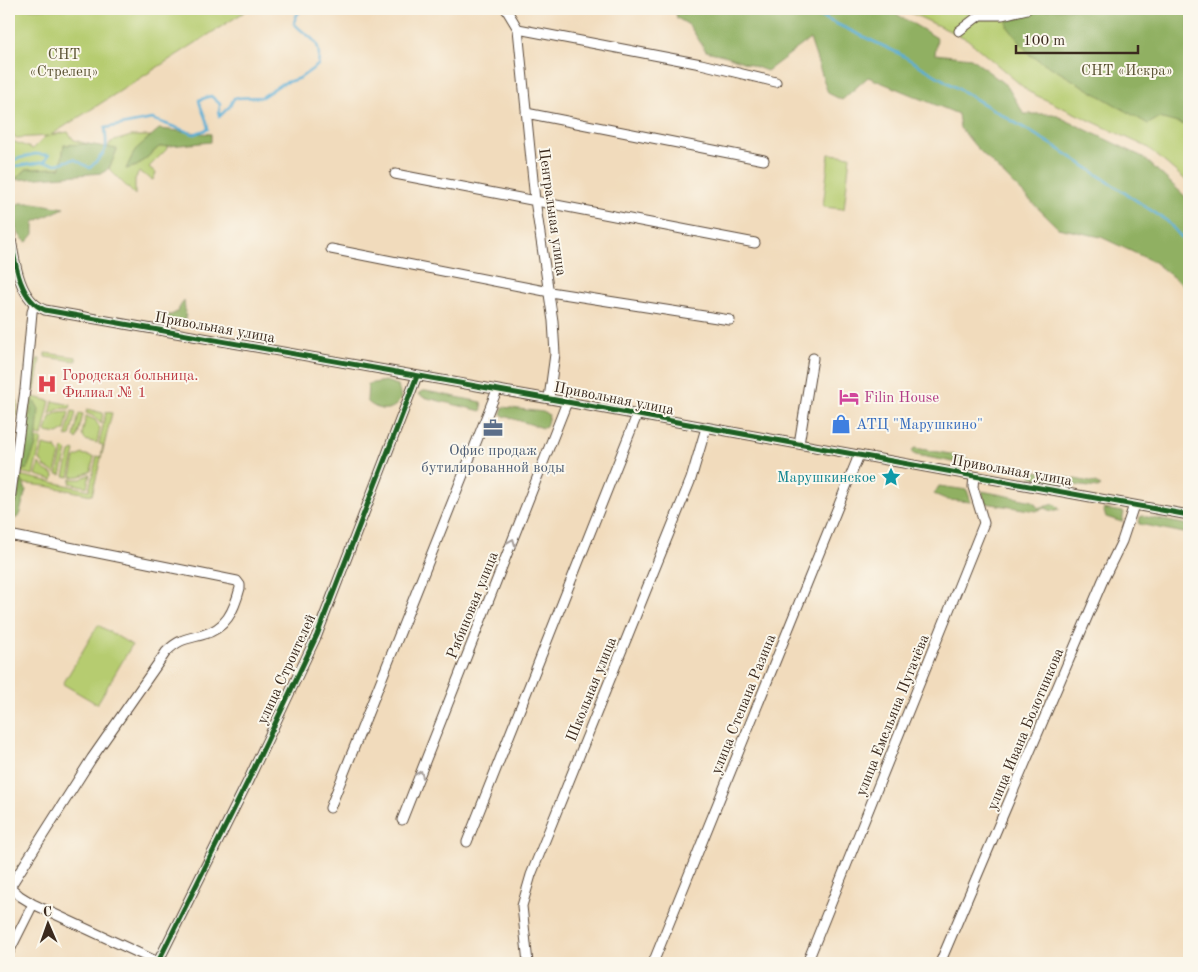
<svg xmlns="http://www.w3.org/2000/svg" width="1198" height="972" font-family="'Old Standard TT',serif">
	<rect width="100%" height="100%" fill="#fbf7ec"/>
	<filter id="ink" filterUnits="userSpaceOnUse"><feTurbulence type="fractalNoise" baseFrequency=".02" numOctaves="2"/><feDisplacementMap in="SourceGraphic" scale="10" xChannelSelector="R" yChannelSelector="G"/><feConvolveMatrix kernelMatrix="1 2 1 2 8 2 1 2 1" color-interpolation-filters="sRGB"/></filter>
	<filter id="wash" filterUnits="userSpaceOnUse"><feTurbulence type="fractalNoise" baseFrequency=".0096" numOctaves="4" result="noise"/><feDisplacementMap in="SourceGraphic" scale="20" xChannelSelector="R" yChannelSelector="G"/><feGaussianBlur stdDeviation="1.12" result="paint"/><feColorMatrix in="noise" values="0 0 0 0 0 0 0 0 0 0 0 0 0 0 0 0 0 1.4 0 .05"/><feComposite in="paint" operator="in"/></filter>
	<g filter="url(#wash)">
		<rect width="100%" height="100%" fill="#f1dbbc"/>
		<path fill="#b6cc70" stroke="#787b47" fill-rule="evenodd" d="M9 9H249L51 135 68 132 74 140 88 144 64 145 61 168 27 169 14 180 9 169ZM14 135 15 138 49 136 45 137 33 149 12 141Z
			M902 9H1189V183L1147 147 1029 92 967 39Z
			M131 136H151L135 151 126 169 137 166 159 147 168 146 166 150 149 167 156 173 153 180 139 172 135 179V195L109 169 117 150 107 148 111 142Z
			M829 154 850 156 844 209 823 207Z
			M45 353 76 357V361L45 357Z
			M37 359H40L35 391 32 390Z
			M30 396 50 401 42 436 25 432Z
			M9 399 18 401 14 430 9 428Z
			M53 401 71 405 70 408 59 409 50 414Z
			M87 409 103 413 101 424 95 417 86 413Z
			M69 411 65 430 58 434 46 432 50 417 58 412Z
			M72 411 76 412 70 436 67 437 66 435Z
			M106 412 112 413 92 495 46 486 17 483 19 475 89 490 97 456 101 457 103 445 99 444Z
			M79 413 83 414 77 439 74 437Z
			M86 416 95 420 100 428 97 443 85 440 82 434Z
			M24 435 42 439 33 475 19 472Z
			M43 445 56 448 60 454 55 473 45 467 40 460Z
			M64 448 67 451 61 475 57 474 63 449Z
			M74 450 75 451 69 477 64 476 70 452Z
			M82 454 94 457 91 471 81 476 71 477 75 458Z
			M39 463 45 470 54 475 53 480 36 475Z
			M90 474 87 487 70 483 71 479H81Z
			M98 625 132 645 97 704 63 684Z"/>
		<path fill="#90b062" stroke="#666d40" d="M675 9H888L937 38 935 54 971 58 1007 86 1024 114H1053L1143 157 1189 200V290L1154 262 1101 237 1058 228 977 148 960 128 958 114 868 77 842 100 828 93 810 39 767 71 727 56 706 51 689 25 677 18Z
			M1053 9H1189V126L1159 118 1148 124 1030 55 1007 26V19Z
			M159 129 211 134V142L159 147 137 166 126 169 135 150Z
			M88 144 117 149C113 159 111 169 102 173L14 180 27 169 61 168 64 145Z
			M20 203H34L64 208 34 222V234L27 242C14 234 15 221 14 206Z
			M184 300 186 319 175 324 160 322 158 315H171L177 312Z
			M385 381 398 385 401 398C394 413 378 412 367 401L368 384Z
			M422 391H426L481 402 482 409 481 411 423 397 418 394Z
			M33 399 39 409 36 445 27 469 21 470 25 439Z
			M503 407 543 412 549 415 546 427 543 428 504 416 501 414Z
			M915 448 962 456 973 462 974 466 916 455 912 453 913 449Z
			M1035 471 1095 483 1101 486 1098 488 1057 483 1032 477 1030 473Z
			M21 478 26 490 19 516 15 519V507Z
			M939 486 967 490 971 502 948 500 934 494Z
			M982 491 1033 501 1038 508 1055 504 1060 509 1052 511 1045 508 1036 511 985 503Z
			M1103 509 1124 512 1122 522 1106 517Z
			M1142 516 1189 525V534L1139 524 1140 517Z"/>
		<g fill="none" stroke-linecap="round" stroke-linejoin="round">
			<path stroke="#5aafd7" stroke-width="2.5" d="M805 9 900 54 1056 147 1167 221 1189 246
				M9 150 13 160 35 154 49 155 44 162
				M9 167 44 162 57 164 74 159 90 168C107 150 108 152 105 128L152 119 194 134 208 129C207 117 201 111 199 100L211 96 220 104 219 117 230 106 234 98 262 97 281 84 300 78 318 65C323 37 308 40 294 23L296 16 302 9"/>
		</g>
	</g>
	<g filter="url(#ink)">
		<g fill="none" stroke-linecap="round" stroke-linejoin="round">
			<defs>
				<path id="minor" d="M506 9 518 29 535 200 553 321 555 354 549 398
					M980 15H1002L1027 9
					M518 29 701 64 776 82
					M959 31 980 15 985 9
					M526 113 764 160
					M395 174 755 243
					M9 227C14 253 16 299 45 310L567 402 1189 515
					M331 249 550 292 730 320
					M799 444 813 358
					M9 508 25 390 32 312 34 304
					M9 535 237 581 240 585V588C234 611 226 629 202 635 186 639 179 639 166 652L92 758 10 887
					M330 808 497 390
					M402 820 567 402
					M467 842 637 415
					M9 886 20 896 33 904 160 963
					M9 952 33 904
					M158 962 247 783 317 635 417 376
					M528 963 522 906 531 875 691 479 706 428
					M653 963 859 455
					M807 963 984 523 973 487 974 476
					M940 963 1103 580 1122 541 1134 505"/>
			</defs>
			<use href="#minor" stroke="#564536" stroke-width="11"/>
			<use href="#minor" stroke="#fff" stroke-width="9"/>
			<defs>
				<path id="cycleway" d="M9 227C14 253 16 299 45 310L567 402 1189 515
					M158 962 247 783 317 635 417 376"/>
			</defs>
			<use href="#cycleway" stroke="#fbf7ec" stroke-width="8"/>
			<use href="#cycleway" stroke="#1b5e20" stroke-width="5"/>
		</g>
		<defs><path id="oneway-chevron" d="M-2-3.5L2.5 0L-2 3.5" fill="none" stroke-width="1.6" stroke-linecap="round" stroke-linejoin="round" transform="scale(1.25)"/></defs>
		<g stroke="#a79f9a">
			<use href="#oneway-chevron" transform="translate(512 542) rotate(-68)"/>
			<use href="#oneway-chevron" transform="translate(420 774) rotate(-68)"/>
		</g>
	</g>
	<defs>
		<symbol id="hospital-bare" viewBox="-9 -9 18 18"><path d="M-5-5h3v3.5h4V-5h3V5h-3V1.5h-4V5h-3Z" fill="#e0444e" stroke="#fbf7ec" stroke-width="2.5" paint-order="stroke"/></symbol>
		<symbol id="hotel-bare" viewBox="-9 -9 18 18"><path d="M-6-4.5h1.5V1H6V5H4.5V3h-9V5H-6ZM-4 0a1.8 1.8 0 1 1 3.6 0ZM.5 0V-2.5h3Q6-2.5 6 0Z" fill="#d1479c" stroke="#fbf7ec" stroke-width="2.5" paint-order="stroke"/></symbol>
		<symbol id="shop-bare" viewBox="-9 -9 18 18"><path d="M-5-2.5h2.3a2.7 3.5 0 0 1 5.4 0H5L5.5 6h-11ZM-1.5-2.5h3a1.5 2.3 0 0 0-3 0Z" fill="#3f7fe0" stroke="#fbf7ec" stroke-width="2.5" paint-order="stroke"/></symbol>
		<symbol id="office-bare" viewBox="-9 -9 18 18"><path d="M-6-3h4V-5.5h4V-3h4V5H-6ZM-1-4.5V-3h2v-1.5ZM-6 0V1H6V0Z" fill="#5c6f8a" stroke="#fbf7ec" stroke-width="2.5" paint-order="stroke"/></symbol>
		<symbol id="sight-bare" viewBox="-9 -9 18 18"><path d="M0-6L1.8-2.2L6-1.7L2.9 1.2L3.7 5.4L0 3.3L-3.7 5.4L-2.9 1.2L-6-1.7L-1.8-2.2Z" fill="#0f9aa8" stroke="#fbf7ec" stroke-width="2.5" paint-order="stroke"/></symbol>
	</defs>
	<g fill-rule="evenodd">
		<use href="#hospital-bare" x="33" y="370" width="28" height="28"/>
		<use href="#hotel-bare" x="835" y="383" width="28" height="28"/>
		<use href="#shop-bare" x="827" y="410" width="28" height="28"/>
		<use href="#office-bare" x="479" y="414" width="28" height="28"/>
		<use href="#sight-bare" x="877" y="463" width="28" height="28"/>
	</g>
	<g text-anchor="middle" stroke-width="4" stroke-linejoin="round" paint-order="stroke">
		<g font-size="15" fill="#5a5232" stroke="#fbf7ec">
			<text x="64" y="59">СНТ<tspan x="64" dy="17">«Стрелец»</tspan></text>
			<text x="1127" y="75">СНТ «Искра»</text>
		</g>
		<g font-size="15" fill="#3b2a1e" stroke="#fbf7ec">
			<text transform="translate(553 212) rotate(82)" y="5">Центральная улица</text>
			<text transform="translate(215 327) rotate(10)" y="5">Привольная улица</text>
			<text transform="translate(614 398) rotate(11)" y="5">Привольная улица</text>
			<text transform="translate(1012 470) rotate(10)" y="5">Привольная улица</text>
			<text transform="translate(472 605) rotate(-68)" y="5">Рябиновая улица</text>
			<text transform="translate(286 669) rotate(-65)" y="5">улица Строителей</text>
			<text transform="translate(591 689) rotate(-68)" y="5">Школьная улица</text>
			<text transform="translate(743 704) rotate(-68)" y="5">улица Степана Разина</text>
			<text transform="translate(892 715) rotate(-68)" y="5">улица Емельяна Пугачёва</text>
			<text transform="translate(1025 729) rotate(-67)" y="5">улица Ивана Болотникова</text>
		</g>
		<g font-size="15" fill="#be3a42" stroke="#fbf7ec" text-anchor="start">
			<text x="62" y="380">Городская больница.<tspan x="62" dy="17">Филиал № 1</tspan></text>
		</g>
		<g font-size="15" fill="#b23c85" stroke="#fbf7ec" text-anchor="start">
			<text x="864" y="402">Filin House</text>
		</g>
		<g font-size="15" fill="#366cbe" stroke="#fbf7ec" text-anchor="start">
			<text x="856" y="429">АТЦ "Марушкино"</text>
		</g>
		<g font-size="15" fill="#4e5e75" stroke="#fbf7ec">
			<text x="493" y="455">Офис продаж<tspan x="493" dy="17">бутилированной воды</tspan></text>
		</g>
		<g font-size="15" fill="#0d838f" stroke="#fbf7ec" text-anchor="end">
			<text x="876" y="482">Марушкинское</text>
		</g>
	</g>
	<rect width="1198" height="972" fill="none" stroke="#fbf7ec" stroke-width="30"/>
	<g transform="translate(48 924) rotate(358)" stroke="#fbf7ec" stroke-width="4" paint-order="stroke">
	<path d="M0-4L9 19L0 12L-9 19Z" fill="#3b2a1e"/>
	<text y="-8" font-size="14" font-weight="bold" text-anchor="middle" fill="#3b2a1e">С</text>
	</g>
	<path d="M1016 45v8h122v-8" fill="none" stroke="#3b2a1e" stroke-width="2.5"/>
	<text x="1023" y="45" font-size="15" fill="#3b2a1e" stroke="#fbf7ec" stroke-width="4" paint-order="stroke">100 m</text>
</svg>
